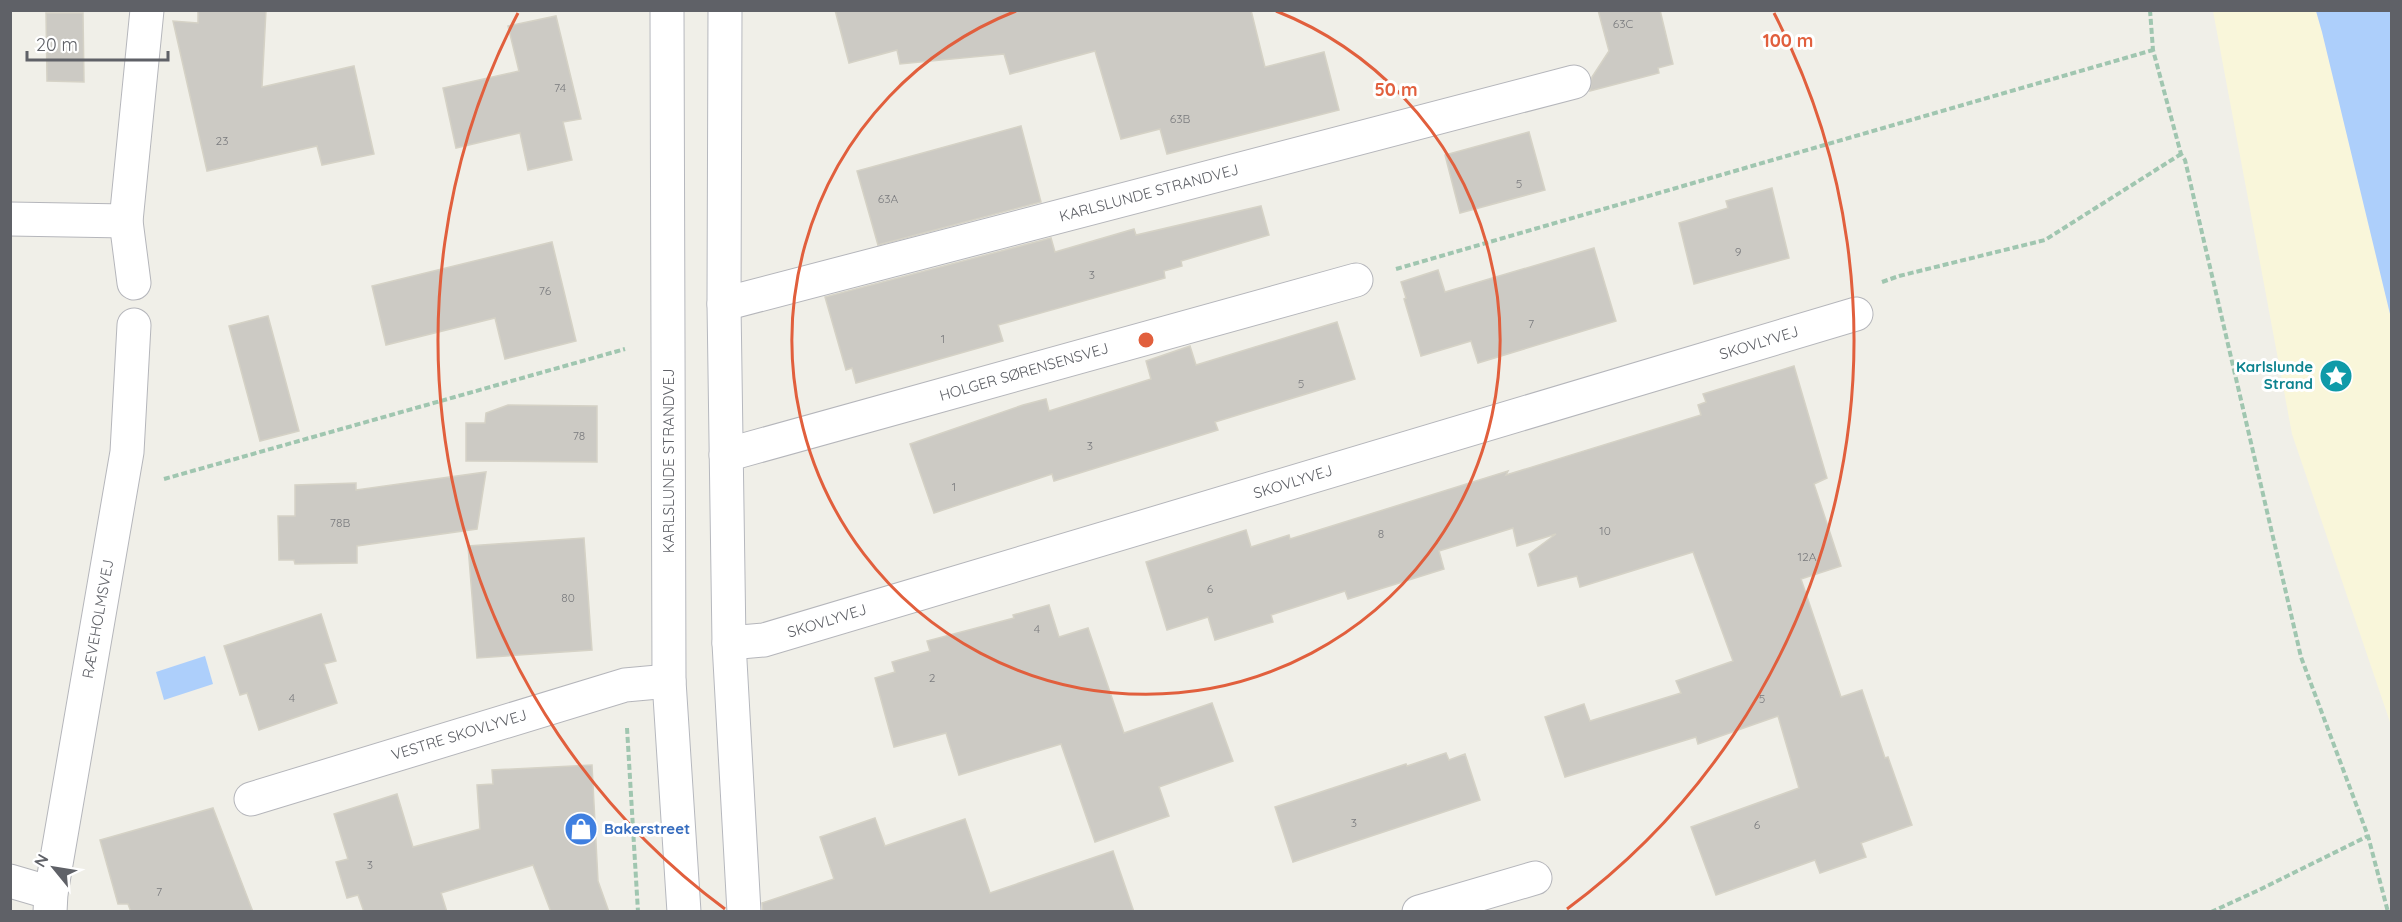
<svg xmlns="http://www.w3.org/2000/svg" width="2402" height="922" viewBox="0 0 2402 922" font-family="Quicksand,sans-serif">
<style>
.sand{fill:#f9f6da}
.water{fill:#adcffb}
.building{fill:#cccac4;stroke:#d5d2c6;stroke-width:1.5}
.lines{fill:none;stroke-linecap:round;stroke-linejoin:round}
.street-casing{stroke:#b5b6bb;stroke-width:35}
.secondary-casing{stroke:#b6b8be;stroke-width:35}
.path{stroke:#a0c6b0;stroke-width:4;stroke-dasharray:6 3;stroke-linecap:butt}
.street{stroke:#fff;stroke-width:33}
.secondary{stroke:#fff;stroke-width:33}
.ring{fill:none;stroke:#e15f3d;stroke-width:3}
.labels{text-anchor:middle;stroke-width:6;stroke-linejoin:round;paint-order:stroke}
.number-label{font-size:12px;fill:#7a7b7e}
.street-label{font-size:15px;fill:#5f6167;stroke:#fff}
.culture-label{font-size:15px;font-weight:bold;fill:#0d838f;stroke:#fff;text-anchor:end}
.shop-label{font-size:15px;font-weight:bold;fill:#366cbe;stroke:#fff;text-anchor:start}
.centre{fill:#e15f3d;stroke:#fff;stroke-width:3}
.ring-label{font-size:18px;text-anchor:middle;font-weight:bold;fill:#e15f3d;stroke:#fff;stroke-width:6;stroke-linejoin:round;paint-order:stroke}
</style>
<rect width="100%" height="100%" fill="#f0efe8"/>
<path class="sand" d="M 2213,11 L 2316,11 L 2322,32 L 2391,318 L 2391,725 L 2292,434 Z"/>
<g class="water">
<path d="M 2316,11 L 2391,11 L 2391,318 L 2322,32 Z"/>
<path d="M 205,656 L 213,684 L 164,700 L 156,672 Z"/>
</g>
<g class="building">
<path d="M 198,10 L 266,10 L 262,87 L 354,66 L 374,154 L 322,165 L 317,146 L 207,171 L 173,21 L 198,23 Z"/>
<path d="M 835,10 L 1251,10 L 1265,67 L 1324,52 L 1339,110 L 1167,154 L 1160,129 L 1121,139 L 1095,51 L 1010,74 L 1004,54 L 900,64 L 897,50 L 849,63 Z"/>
<path d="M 1598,10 L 1660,10 L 1673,64 L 1658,68 L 1659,73 L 1590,91 L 1592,77 L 1609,51 Z"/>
<path d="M 46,13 L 83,13 L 84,82 L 47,81 Z"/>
<path d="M 556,16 L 581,119 L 563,122 L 572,160 L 528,170 L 520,133 L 456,148 L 443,88 L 519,71 L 508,26 Z"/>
<path d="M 1021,126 L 1041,202 L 878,245 L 857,171 Z"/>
<path d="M 1529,132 L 1545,190 L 1460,213 L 1445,155 Z"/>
<path d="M 1772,188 L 1789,258 L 1694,284 L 1679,223 L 1728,208 L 1726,201 Z"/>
<path d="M 1261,206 L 1269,235 L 1181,261 L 1182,266 L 1164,271 L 1165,278 L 998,325 L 1003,341 L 856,383 L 852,368 L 846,370 L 825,297 L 1051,238 L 1055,252 L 1134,229 L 1136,235 Z"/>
<path d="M 552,242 L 576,341 L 505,359 L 495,318 L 386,345 L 372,286 Z"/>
<path d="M 1594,248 L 1616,321 L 1478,363 L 1471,341 L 1421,356 L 1404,299 L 1406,298 L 1401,282 L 1438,270 L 1445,292 Z"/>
<path d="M 268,316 L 299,431 L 260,441 L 229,326 Z"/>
<path d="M 1337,322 L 1355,379 L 1215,422 L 1218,430 L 1054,481 L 1052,474 L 934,513 L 910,444 L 1023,405 L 1046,399 L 1049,411 L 1151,379 L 1146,361 L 1190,346 L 1196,365 Z"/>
<path d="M 1794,366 L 1827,478 L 1814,484 L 1841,566 L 1801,579 L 1841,697 L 1862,690 L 1885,758 L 1888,757 L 1912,825 L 1861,843 L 1866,857 L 1820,873 L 1815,860 L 1716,895 L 1691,827 L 1799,788 L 1778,716 L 1698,744 L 1696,737 L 1565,777 L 1545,717 L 1584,704 L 1590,721 L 1681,693 L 1676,681 L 1733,661 L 1693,552 L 1580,587 L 1577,576 L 1538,586 L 1529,554 L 1556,534 L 1517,546 L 1513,528 L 1439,551 L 1444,569 L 1348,599 L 1345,591 L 1271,615 L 1273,622 L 1215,640 L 1208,617 L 1167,630 L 1146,562 L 1246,530 L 1251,547 L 1289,535 L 1290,539 L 1508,471 L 1506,475 L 1701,415 L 1698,405 L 1706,402 L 1703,394 Z"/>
<path d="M 508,405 L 597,406 L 597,462 L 466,461 L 466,423 L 485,423 L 486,413 Z"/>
<path d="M 486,472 L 477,529 L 357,546 L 357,563 L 295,564 L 294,560 L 279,560 L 278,516 L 295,516 L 295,485 L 356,483 L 356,490 Z"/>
<path d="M 584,538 L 592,650 L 477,658 L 468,546 Z"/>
<path d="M 1049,605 L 1059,637 L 1088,628 L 1124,733 L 1212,703 L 1233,761 L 1159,787 L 1169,816 L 1095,842 L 1061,744 L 959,775 L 946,733 L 894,747 L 875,678 L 895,672 L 892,662 L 930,651 L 927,641 L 1014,618 L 1013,615 Z"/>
<path d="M 321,614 L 336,661 L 324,664 L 337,703 L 259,730 L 247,693 L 240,695 L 224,646 Z"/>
<path d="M 1446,753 L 1449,760 L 1465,754 L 1480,800 L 1293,862 L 1275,807 L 1406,764 L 1407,766 Z"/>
<path d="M 592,765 L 598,881 L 609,912 L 551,912 L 533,865 L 441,893 L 447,912 L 364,912 L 358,895 L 347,898 L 336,862 L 348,859 L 334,814 L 397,794 L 413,847 L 480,829 L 477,785 L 493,784 L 492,770 Z"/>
<path d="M 213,808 L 253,912 L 131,912 L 128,904 L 118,904 L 100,840 Z"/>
<path d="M 875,818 L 885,846 L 965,819 L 990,893 L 1113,851 L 1134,912 L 763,912 L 762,903 L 834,879 L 820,837 Z"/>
</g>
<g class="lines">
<g class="street-casing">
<g id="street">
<path d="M 10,219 L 126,221"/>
<path d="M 134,283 L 126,221 L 147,10"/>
<path d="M 724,304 L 1574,82"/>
<path d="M 726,455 L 1356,280"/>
<path d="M 729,643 L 764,640 L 1856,314"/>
<path d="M 251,799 L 625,685 L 669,681"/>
<path d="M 10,881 L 51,893"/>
<path d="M 50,912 L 51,893 L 127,452 L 134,325"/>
<path d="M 1419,912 L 1535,878"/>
</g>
</g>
<g class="secondary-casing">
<g id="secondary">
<path d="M 667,10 L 669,681 L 684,912"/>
<path d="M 725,10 L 724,304 L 729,643 L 744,912"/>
</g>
</g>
<g class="path">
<path d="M 2150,10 L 2153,50 L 2181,154 L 2185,160 L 2301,657 L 2368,836 L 2388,912"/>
<path d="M 1396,269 L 2153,50"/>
<path d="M 1882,282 L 1899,276 L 2045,240 L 2181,154"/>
<path d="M 164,479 L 625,349"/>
<path d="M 627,728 L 638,912"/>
<path d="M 2211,912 L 2259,890 L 2368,836"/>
</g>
<use href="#street" class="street"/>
<use href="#secondary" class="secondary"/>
</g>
<g class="ring">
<path d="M1276 11A354 354 0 1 1 1016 11"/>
<path d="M725 909A708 708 0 0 1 518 13M1774 13A708 708 0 0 1 1567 909"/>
</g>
<defs>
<g id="sight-disc" transform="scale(1.725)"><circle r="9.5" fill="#0f9aa8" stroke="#fff"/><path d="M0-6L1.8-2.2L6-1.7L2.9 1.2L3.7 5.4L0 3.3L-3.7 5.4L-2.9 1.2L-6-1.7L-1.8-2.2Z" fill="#fff"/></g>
<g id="shop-disc" transform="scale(1.725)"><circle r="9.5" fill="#3f7fe0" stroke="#fff"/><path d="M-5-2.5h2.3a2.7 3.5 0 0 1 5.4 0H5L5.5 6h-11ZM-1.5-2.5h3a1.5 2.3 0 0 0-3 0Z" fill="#fff"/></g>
</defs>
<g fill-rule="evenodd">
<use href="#sight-disc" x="2336" y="376"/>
<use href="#shop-disc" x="581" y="829"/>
</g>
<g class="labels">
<g class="number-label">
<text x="1623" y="28">63C</text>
<text x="560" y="92">74</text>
<text x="1180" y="123">63B</text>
<text x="222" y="145">23</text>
<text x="1519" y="188">5</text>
<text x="888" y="203">63A</text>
<text x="1738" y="256">9</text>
<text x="1092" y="279">3</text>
<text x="545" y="295">76</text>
<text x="1531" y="328">7</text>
<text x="943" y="343">1</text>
<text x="1301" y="388">5</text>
<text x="579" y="440">78</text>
<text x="1090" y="450">3</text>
<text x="954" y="491">1</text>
<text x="340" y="527">78B</text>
<text x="1605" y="535">10</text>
<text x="1381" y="538">8</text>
<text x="1807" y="561">12A</text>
<text x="1210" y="593">6</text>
<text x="568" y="602">80</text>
<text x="1037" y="633">4</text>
<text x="932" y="682">2</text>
<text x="292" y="702">4</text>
<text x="1762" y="703">5</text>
<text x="1354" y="827">3</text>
<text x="1757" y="829">6</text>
<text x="370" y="869">3</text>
<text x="159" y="896">7</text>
</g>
<g class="street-label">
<text transform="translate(1149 193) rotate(-15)" y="5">KARLSLUNDE STRANDVEJ</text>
<text transform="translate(1759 343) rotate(-17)" y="5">SKOVLYVEJ</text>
<text transform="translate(1024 372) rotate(-16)" y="5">HOLGER SØRENSENSVEJ</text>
<text transform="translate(669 461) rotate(-90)" y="5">KARLSLUNDE STRANDVEJ</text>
<text transform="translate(1293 482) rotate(-17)" y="5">SKOVLYVEJ</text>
<text transform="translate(98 619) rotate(-80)" y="5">RÆVEHOLMSVEJ</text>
<text transform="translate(827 621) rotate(-17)" y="5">SKOVLYVEJ</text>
<text transform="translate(459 735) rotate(-17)" y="5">VESTRE SKOVLYVEJ</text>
</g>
<g class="culture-label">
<text x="2313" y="372">Karlslunde<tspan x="2313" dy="17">Strand</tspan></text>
</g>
<g class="shop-label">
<text x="604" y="834">Bakerstreet</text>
</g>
</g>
<circle cx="1146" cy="340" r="9" class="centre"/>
<g class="ring-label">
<text x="1788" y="47">100 m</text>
<text x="1396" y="96">50 m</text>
</g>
<rect width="2402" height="922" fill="none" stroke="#5f6167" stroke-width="24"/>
<g transform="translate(54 868) rotate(300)" stroke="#ffffff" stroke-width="4.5" paint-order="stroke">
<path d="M0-4.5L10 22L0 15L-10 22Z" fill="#5f6167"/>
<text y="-9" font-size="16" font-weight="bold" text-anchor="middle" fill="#5f6167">N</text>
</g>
<path d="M27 51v9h141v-9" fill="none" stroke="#5f6167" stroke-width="3"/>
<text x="36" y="51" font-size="18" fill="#5f6167" stroke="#ffffff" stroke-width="4.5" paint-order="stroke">20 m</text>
</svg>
